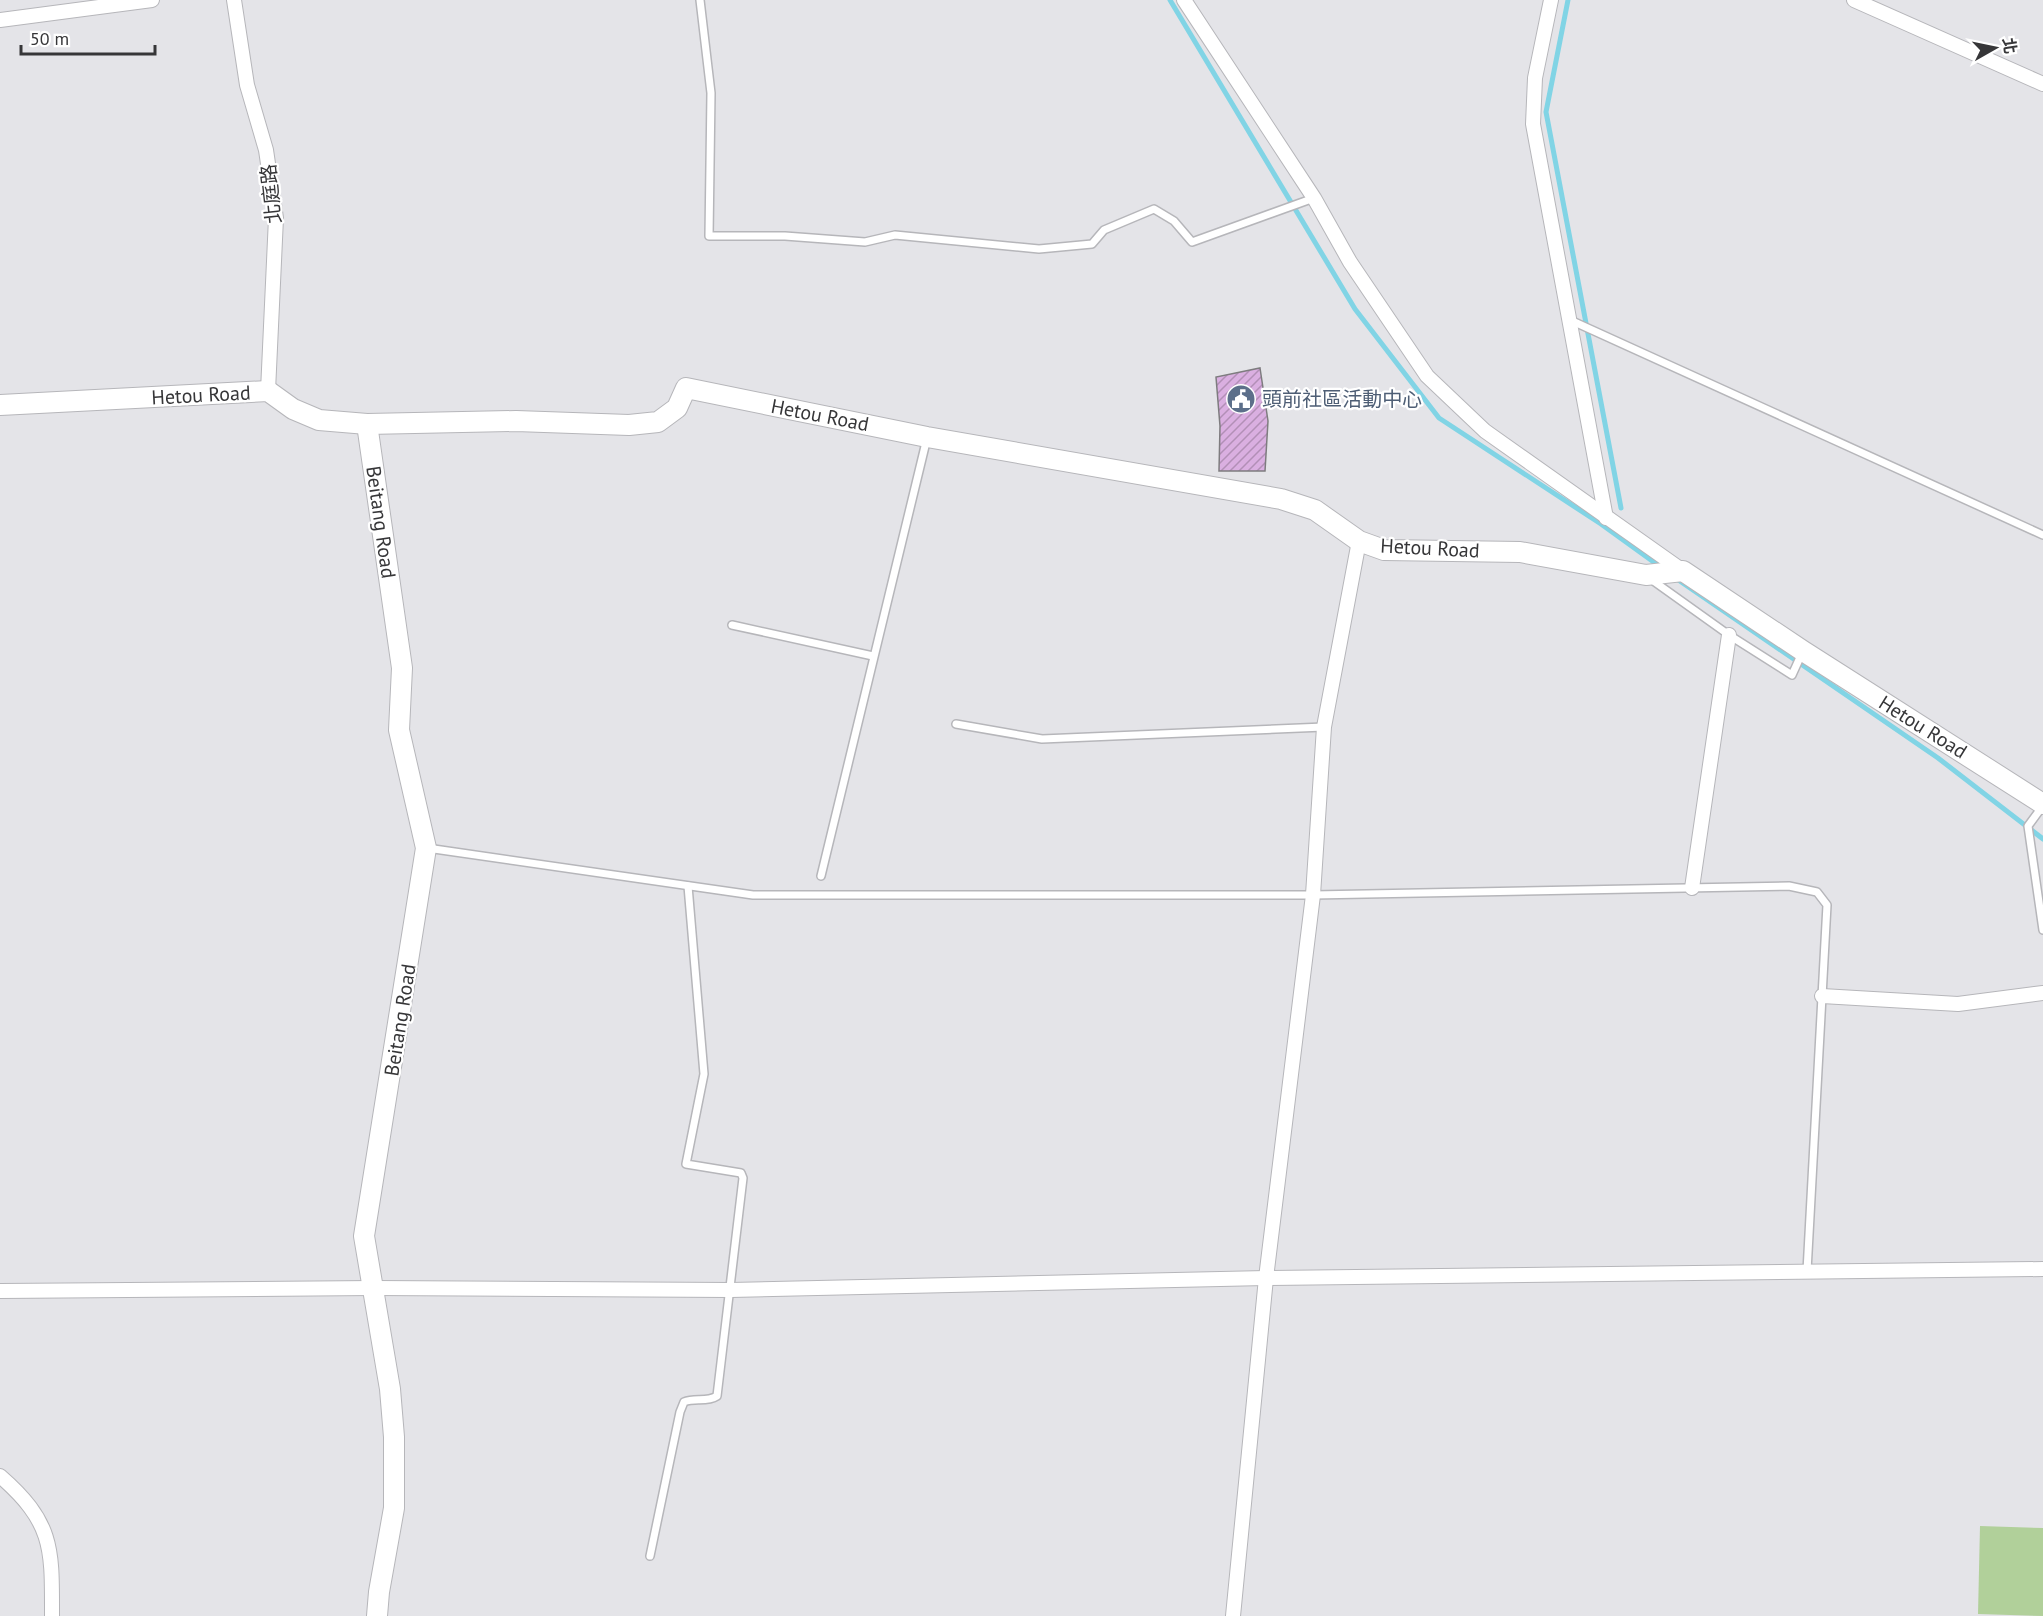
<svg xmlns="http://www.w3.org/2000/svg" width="2043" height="1616" viewBox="0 0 2043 1616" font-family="'PT Sans','Noto Sans TC',sans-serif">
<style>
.park{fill:#b1d09a}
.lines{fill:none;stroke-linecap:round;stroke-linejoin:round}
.stream{stroke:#81d4e5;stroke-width:5}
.building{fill:url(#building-hatch);stroke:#7e7c7f;stroke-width:1.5}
.lane-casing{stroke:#b6b6ba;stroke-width:10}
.street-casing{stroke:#b6b6ba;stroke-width:16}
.secondary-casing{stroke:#b6b6ba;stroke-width:22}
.lane{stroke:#fff;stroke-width:7}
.street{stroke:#fff;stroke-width:14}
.secondary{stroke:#fff;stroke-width:20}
.labels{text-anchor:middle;stroke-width:4.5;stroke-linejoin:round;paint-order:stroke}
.street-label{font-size:20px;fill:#363638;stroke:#fff}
.service-label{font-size:20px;fill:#4e5e75;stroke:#fff;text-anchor:start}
</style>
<defs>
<pattern id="building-hatch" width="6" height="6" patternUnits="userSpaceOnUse" patternTransform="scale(1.5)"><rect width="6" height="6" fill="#daafe1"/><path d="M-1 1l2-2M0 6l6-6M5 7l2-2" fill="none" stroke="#b28fb7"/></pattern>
</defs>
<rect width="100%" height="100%" fill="#e4e4e8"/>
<path class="park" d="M 1980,1526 L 2043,1528 L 2043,1616 L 1978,1614 Z"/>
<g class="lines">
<g class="stream">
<path d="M 1170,0 L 1355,309 L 1439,418 L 1601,524 L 1662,568"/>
<path d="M 1568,0 L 1546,112 L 1621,508"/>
<path d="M 1674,577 L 1938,758 L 2043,839"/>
</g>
</g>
<path class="building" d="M 1260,368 L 1268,421 L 1265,471 L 1219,471 L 1220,426 L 1216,377 Z"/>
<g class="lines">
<g class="lane-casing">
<g id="lane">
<path d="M 700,0 L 711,93 L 709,236 L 785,236 L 865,242 L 895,235 L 1039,249 L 1092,244 L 1104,230 L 1154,209 L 1174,221 L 1192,242 L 1314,198"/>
<path d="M 1570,320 L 2043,535"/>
<path d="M 1652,580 L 1729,635 L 1792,675 L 1802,653"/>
<path d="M 732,625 L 873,656"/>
<path d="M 956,724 L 1042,739 L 1324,727"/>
<path d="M 2042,807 L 2028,826 L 2043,930"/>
<path d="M 427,848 L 753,895 L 1313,895 L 1789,886 L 1817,892 L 1827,905 L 1807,1271"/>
<path d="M 821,876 L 927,438"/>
<path d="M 650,1556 L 680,1412 L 684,1402 C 695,1397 706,1403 717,1396 L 743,1178 L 741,1173 L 686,1164 L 704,1074 L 688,886"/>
</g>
</g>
<g class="street-casing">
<g id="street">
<path d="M 234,0 L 247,85 L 266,150 L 276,218 L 268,391"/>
<path d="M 1184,0 L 1314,198 L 1350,262 L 1427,376 L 1485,431 L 1683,571"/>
<path d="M 1551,0 L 1535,78 L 1533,124 L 1606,518"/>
<path d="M 1854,0 L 2043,84"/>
<path d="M 0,20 L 152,0"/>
<path d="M 1692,888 L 1729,635"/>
<path d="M 1822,996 L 1958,1004 L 2043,993"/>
<path d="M 0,1291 L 374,1288 L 731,1290 L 1266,1278 L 2043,1269"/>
<path d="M 0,1476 C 54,1523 52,1549 52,1616"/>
<path d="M 1233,1616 L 1266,1278 L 1313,895 L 1324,727 L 1359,541"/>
</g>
</g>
<g class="secondary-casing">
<g id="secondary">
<path d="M 0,405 L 268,391 L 293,409 L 319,420 L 367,424 L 516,421 L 629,425 L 658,422 L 677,408 L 686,388 L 927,437 L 1281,499 L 1315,510 L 1359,541 L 1384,550 L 1520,552 L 1646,575 L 1683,571 L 1803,651 L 2043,804"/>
<path d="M 367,424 L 402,668 L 399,730 L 426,848 L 364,1236 L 390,1389 L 394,1437 L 394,1508 L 379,1592 L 377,1616"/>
</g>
</g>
<use href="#lane" class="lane"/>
<use href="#street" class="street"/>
<use href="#secondary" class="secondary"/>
</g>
<defs>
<g id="civic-disc" transform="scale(1.5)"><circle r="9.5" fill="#5c6f8a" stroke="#fff"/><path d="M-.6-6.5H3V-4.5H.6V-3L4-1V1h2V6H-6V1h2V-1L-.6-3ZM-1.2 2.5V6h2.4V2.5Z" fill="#fff"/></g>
</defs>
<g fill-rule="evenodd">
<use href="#civic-disc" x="1241" y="399"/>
</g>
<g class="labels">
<g class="street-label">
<text transform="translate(271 194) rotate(-96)" y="7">北庭路</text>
<text transform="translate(201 395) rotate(-3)" y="7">Hetou Road</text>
<text transform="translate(820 415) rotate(11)" y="7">Hetou Road</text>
<text transform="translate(381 522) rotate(82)" y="7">Beitang Road</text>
<text transform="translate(1430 548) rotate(3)" y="7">Hetou Road</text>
<text transform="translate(1923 727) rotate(32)" y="7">Hetou Road</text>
<text transform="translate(400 1020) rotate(-81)" y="7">Beitang Road</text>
</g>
<g class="service-label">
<text x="1262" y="406">頭前社區活動中心</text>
</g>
</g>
<g transform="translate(1995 48) rotate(81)" stroke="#ffffff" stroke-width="4.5" paint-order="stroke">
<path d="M0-4.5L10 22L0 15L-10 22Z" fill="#363638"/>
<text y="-9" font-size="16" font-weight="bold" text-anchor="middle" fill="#363638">北</text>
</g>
<path d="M21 45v9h134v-9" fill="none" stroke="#363638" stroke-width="3"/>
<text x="30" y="45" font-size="18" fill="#363638" stroke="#ffffff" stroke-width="4.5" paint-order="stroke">50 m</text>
</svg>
